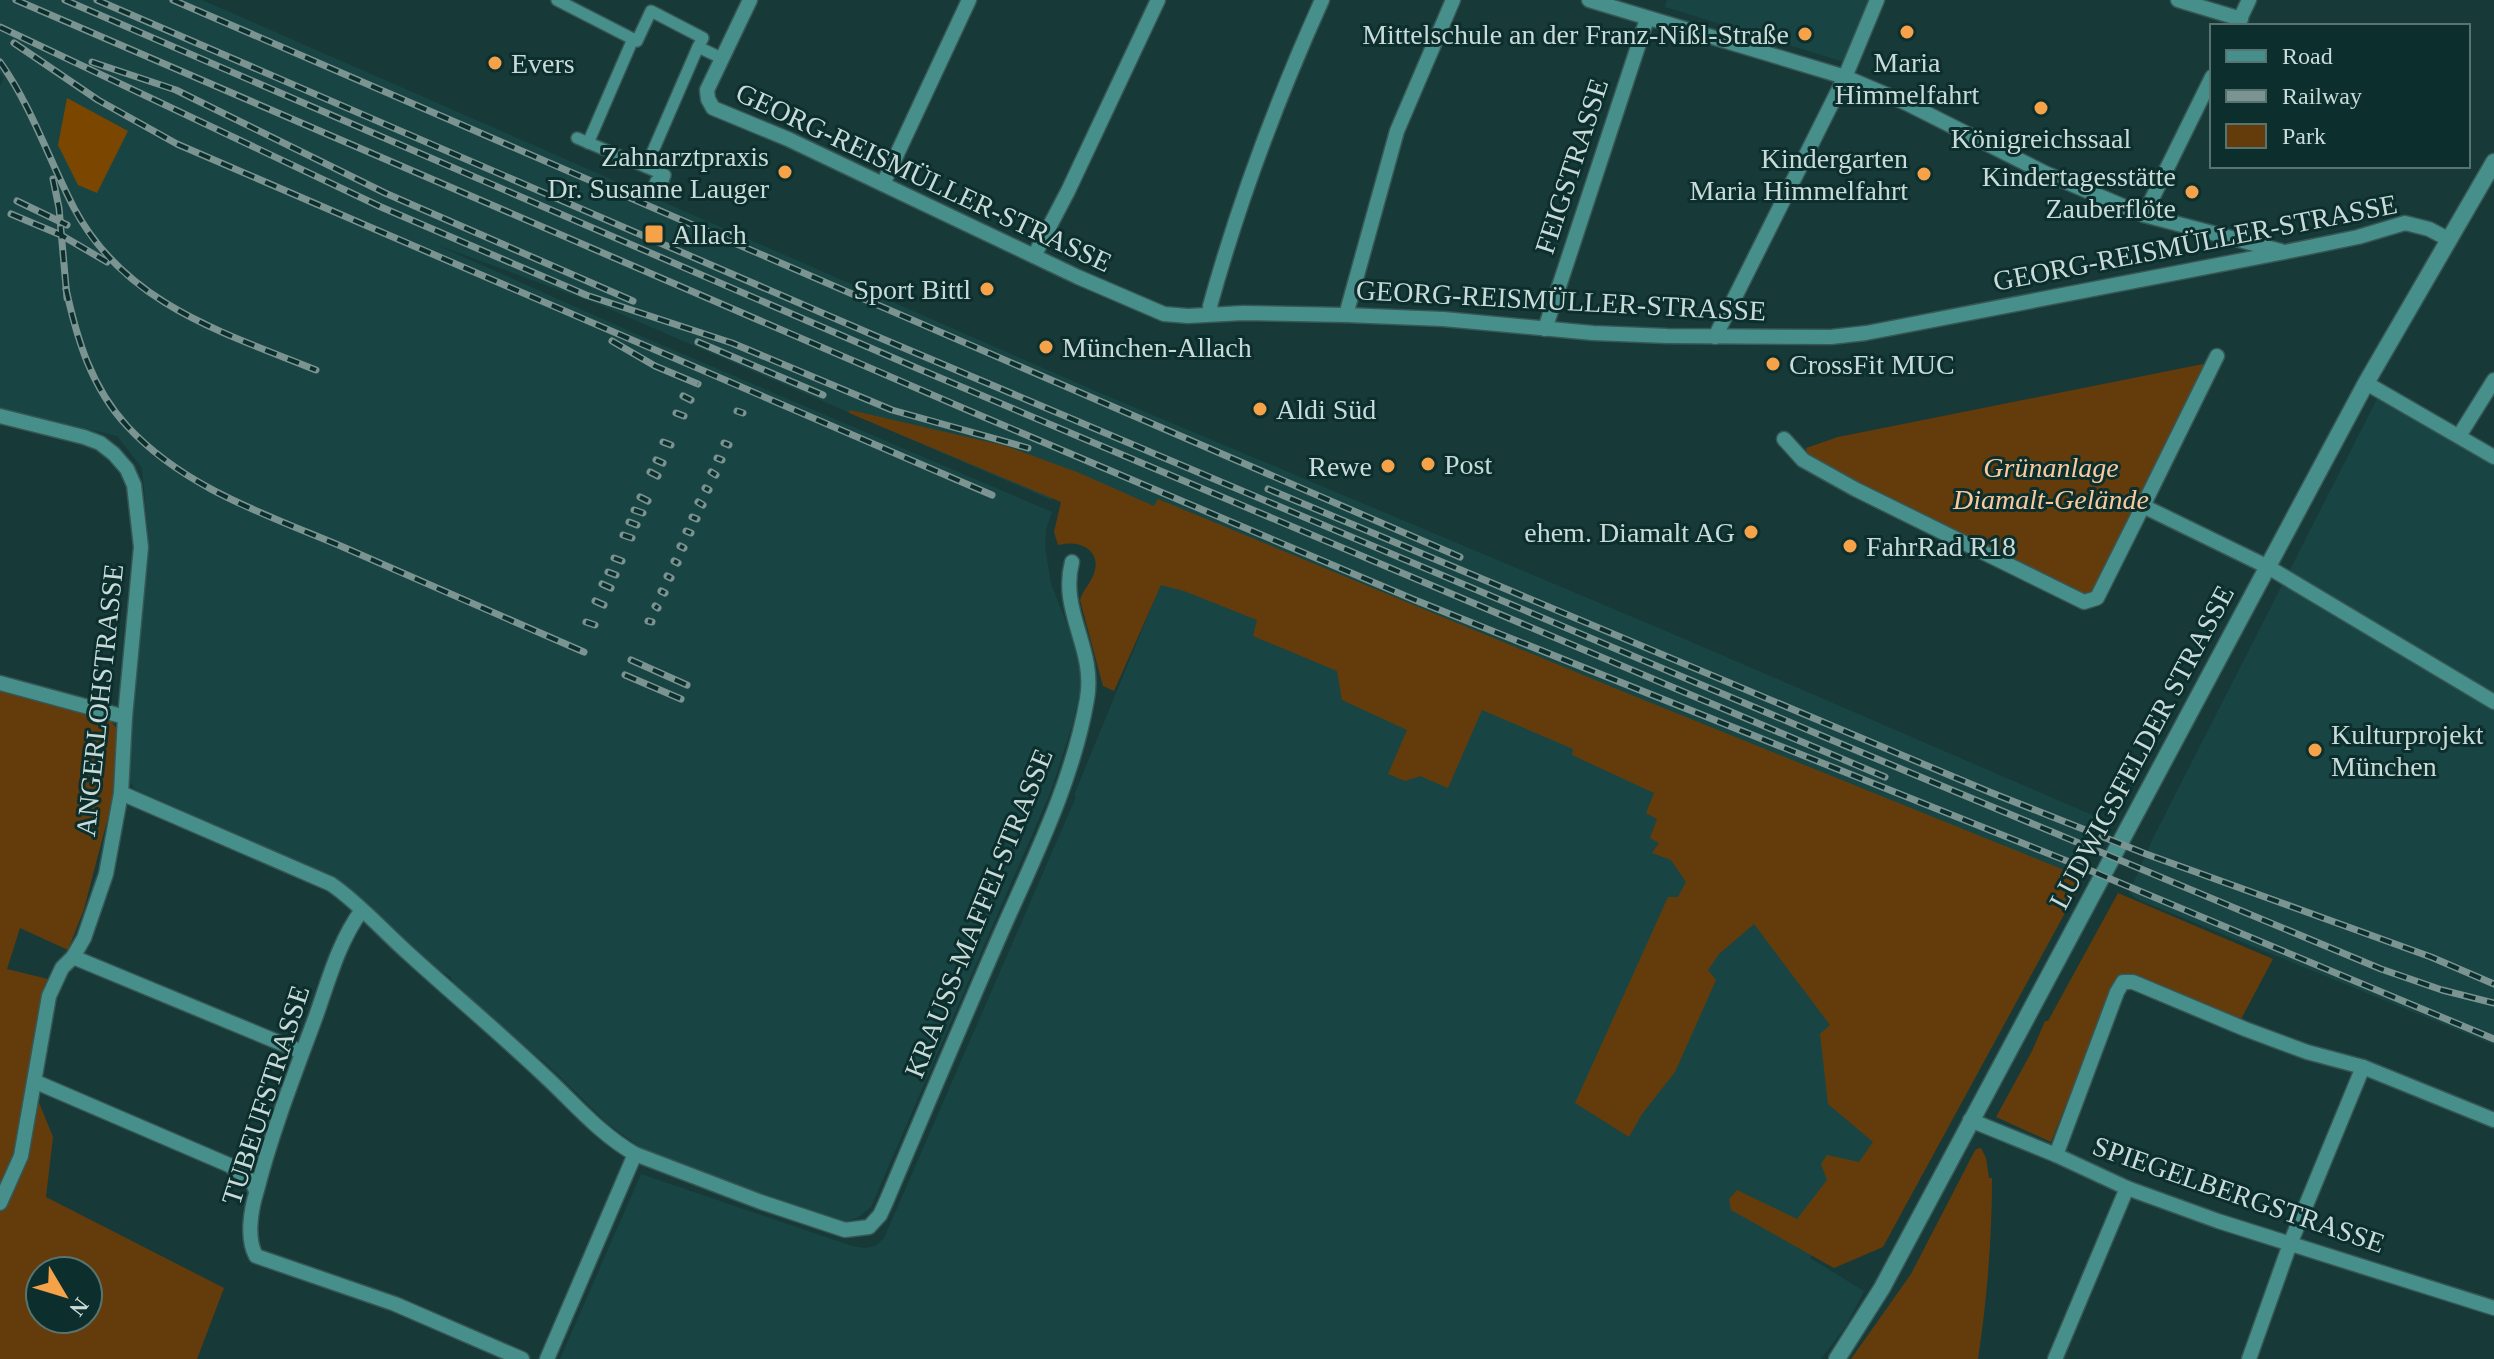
<svg xmlns="http://www.w3.org/2000/svg" width="2494" height="1359" viewBox="0 0 2494 1359" font-family="Georgia,serif">
<style>
.built{fill:#184543}
.green{fill:#643c0c;fill-rule:evenodd}
.water{fill:#7b4600}
.lines{fill:none;stroke-linecap:round;stroke-linejoin:round}
.pedestrian-casing{stroke:#375654;stroke-width:14}
.minor-casing{stroke:#375654;stroke-width:17}
.tertiary-casing{stroke:#375654;stroke-width:19}
.pedestrian{stroke:#468f8b;stroke-width:11}
.minor{stroke:#468f8b;stroke-width:14}
.tertiary{stroke:#468f8b;stroke-width:16}
.rail-casing{stroke:#7b9492;stroke-width:7}
.rail{stroke:#0c2f2d;stroke-width:4;stroke-dasharray:12;stroke-linecap:butt}
.poi-dot{fill:#f6a248;stroke:#0c2f2d;stroke-width:3}
.labels{text-anchor:middle;stroke-width:6;stroke-linejoin:round;paint-order:stroke}
.poi-label{font-size:28px;fill:#c9dbd9;stroke:#0c2f2d;text-anchor:start}
.street-label{font-size:28px;fill:#c9dbd9;stroke:#0c2f2d}
.park-label{font-size:28px;font-style:italic;fill:#faca9e;stroke:#0c2f2d}
</style>
<rect width="100%" height="100%" fill="#173937"/>
<g class="built">
<path d="M 0,0 L 202,0 L 1098,392 L 1666,631 L 2097,817 L 2072,874 L 1055,496 L 1051,500 L 600,305 L 437,245 L 643,337 L 1052,512 L 1046,529 L 1045,547 L 1051,584 L 1074,641 L 1080,671 L 1080,689 L 1073,723 L 1051,791 L 871,1207 L 857,1218 L 842,1222 L 763,1194 L 762,1196 L 647,1152 L 608,1124 L 551,1068 L 454,986 L 451,977 L 435,968 L 341,882 L 136,790 L 126,777 L 149,544 L 142,468 L 117,436 L 0,408 L 0,86 L 4,78 L 0,73 Z"/>
<path d="M 1667,0 L 1869,0 L 1844,62 L 1665,7 Z"/>
<path d="M 2378,397 L 2494,465 L 2494,1045 L 2139,900 L 2129,893 L 2152,840 Z"/>
<path d="M 1163,579 L 1668,780 L 1835,1030 L 1891,1142 L 1810,1258 L 1864,1291 L 1846,1326 L 1821,1359 L 560,1359 L 641,1174 L 852,1246 L 865,1248 L 875,1246 L 884,1238 L 1076,797 L 1074,795 Z"/>
</g>
<g class="green">
<path d="M 2203,364 L 2203,370 L 2093,592 L 2083,595 L 1817,462 L 1808,456 L 1806,448 L 1838,437 Z"/>
<path d="M 850,410 L 1006,446 L 1077,472 L 1154,506 L 1158,499 L 1624,692 L 2084,878 L 1883,1247 L 1834,1268 L 1731,1210 L 1729,1199 L 1737,1190 L 1797,1219 L 1827,1180 L 1821,1164 L 1827,1155 L 1859,1162 L 1873,1142 L 1828,1104 L 1820,1034 L 1830,1025 L 1754,924 L 1719,954 L 1708,970 L 1716,980 L 1675,1072 L 1642,1114 L 1629,1137 L 1575,1103 L 1668,897 L 1678,897 L 1686,882 L 1671,860 L 1652,853 L 1659,843 L 1650,838 L 1657,819 L 1646,813 L 1654,793 L 1572,755 L 1573,749 L 1482,710 L 1448,788 L 1420,776 L 1405,781 L 1388,774 L 1407,730 L 1342,700 L 1337,671 L 1253,636 L 1257,620 L 1184,591 L 1161,585 L 1114,691 L 1103,686 L 1080,600 C 1083,590 1089,585 1093,576 C 1104,550 1079,539 1058,545 L 1054,532 L 1061,502 L 849,413 Z"/>
<path d="M 0,689 L 20,697 L 110,720 L 117,729 L 118,779 L 84,909 L 68,950 L 20,928 L 7,969 L 48,979 L 31,1083 L 53,1137 L 46,1197 L 224,1288 L 197,1359 L 0,1359 ZM 40,1271 L 88,1271 L 88,1319 L 40,1319 Z"/>
<path d="M 2118,893 L 2273,959 L 2240,1021 L 2115,983 L 2051,1142 L 1996,1117 L 2032,1051 L 2045,1021 L 2048,1021 Z"/>
<path d="M 1981,1148 L 1986,1158 L 1989,1178 L 1992,1178 C 1992,1239 1987,1299 1978,1359 L 1851,1359 L 1911,1274 L 1971,1158 L 1976,1149 Z"/>
</g>
<path class="water" d="M 67,98 L 128,131 L 97,193 L 78,185 L 58,145 Z"/>
<g class="lines">
<g class="pedestrian-casing">
<g id="pedestrian">
<path d="M 557,0 L 633,39 L 588,143"/>
<path d="M 633,39 L 637,41 L 651,11 L 703,38 L 698,47 L 715,55"/>
<path d="M 577,138 L 665,175"/>
<path d="M 646,167 L 698,47"/>
<path d="M 652,191 L 656,181 L 665,175 L 661,186"/>
</g>
</g>
<g class="minor-casing">
<g id="minor">
<path d="M 750,0 L 707,90 L 708,99 L 713,108 L 788,139 L 1078,277 L 1164,314 L 1188,316 L 1243,313 L 1346,315 L 1443,319 L 1593,333 L 1667,336 L 1831,337 L 1866,333 L 2285,252 L 2358,237 L 2405,223 L 2429,229 L 2448,239"/>
<path d="M 1589,0 L 1845,77 L 1906,103 L 2045,173 L 2144,215 L 2281,251"/>
<path d="M 2178,0 L 2241,19"/>
<path d="M 2237,25 L 2249,0"/>
<path d="M 883,184 L 969,0"/>
<path d="M 2144,215 L 2212,77"/>
<path d="M 1034,256 L 1068,191 L 1158,0"/>
<path d="M 1212,314 L 1210,306 C 1239,201 1277,100 1322,0"/>
<path d="M 1346,315 L 1397,131 L 1453,0"/>
<path d="M 1545,329 L 1647,19"/>
<path d="M 1715,337 L 1845,77 L 1877,0"/>
<path d="M 2366,383 L 2494,457"/>
<path d="M 0,416 L 84,437 L 100,443 L 114,454 L 127,469 L 134,485 L 141,547 L 125,717 L 121,793 L 106,874 L 84,938 L 73,957 L 62,968 L 49,996 L 21,1156 L 0,1203"/>
<path d="M 2459,436 L 2494,380"/>
<path d="M 1784,439 L 1803,460 L 1855,489 L 2084,602 L 2097,598 L 2143,506 L 2268,567 L 2494,702"/>
<path d="M 2143,506 L 2217,356"/>
<path d="M 0,683 L 125,717"/>
<path d="M 121,793 L 331,884 C 360,904 383,931 409,954 C 455,996 502,1035 547,1078 C 576,1105 600,1134 635,1154 L 761,1202 L 845,1230 L 869,1227 L 880,1215 L 886,1202 C 924,1112 962,1022 1001,933 C 1034,858 1073,781 1087,699 C 1096,648 1059,612 1072,562"/>
<path d="M 362,910 C 339,941 329,979 316,1016 C 295,1073 272,1131 257,1190 C 251,1209 246,1238 256,1256 L 395,1304 L 522,1359"/>
<path d="M 73,957 L 302,1052"/>
<path d="M 36,1082 L 229,1165 L 252,1181 L 256,1191"/>
<path d="M 1970,1120 L 2056,1155 L 2127,1188 L 2218,1221 L 2494,1308"/>
<path d="M 2056,1155 L 2117,992 L 2123,982 L 2133,982 L 2245,1029 L 2307,1052 L 2363,1067 L 2494,1120"/>
<path d="M 547,1359 L 635,1154"/>
<path d="M 2055,1359 L 2127,1188"/>
<path d="M 2249,1359 L 2290,1244 L 2363,1067"/>
</g>
</g>
<g class="tertiary-casing">
<path id="tertiary" d="M 1837,1359 L 1882,1288 L 2366,383 L 2494,162"/>
</g>
<use href="#pedestrian" class="pedestrian"/>
<use href="#minor" class="minor"/>
<use href="#tertiary" class="tertiary"/>
<g class="rail-casing">
<g id="rail">
<path d="M 16,0 L 965,409 L 1415,600 L 2077,865 L 2494,1039"/>
<path d="M 65,0 L 919,369 L 1885,777"/>
<path d="M 97,0 L 871,334 L 1846,746 L 2381,969 L 2442,990 L 2494,1003"/>
<path d="M 173,0 L 1460,557"/>
<path d="M 0,27 L 381,207 L 586,295 L 732,343 L 892,410 L 1028,448"/>
<path d="M 14,43 L 98,100 L 177,144 L 992,495"/>
<path d="M 0,62 C 32,107 49,160 74,208 C 125,304 222,332 316,370"/>
<path d="M 92,62 L 176,90 L 385,193 L 633,301"/>
<path d="M 53,179 L 59,208 L 67,298"/>
<path d="M 17,201 L 67,225"/>
<path d="M 11,214 L 61,235 L 107,262"/>
<path d="M 66,289 C 77,339 91,387 127,426 C 184,488 267,515 343,547 C 423,582 503,617 584,652"/>
<path d="M 612,341 L 655,366 L 698,384"/>
<path d="M 698,342 L 823,395"/>
<path d="M 683,396 L 691,400"/>
<path d="M 737,411 L 743,413"/>
<path d="M 676,413 L 684,416"/>
<path d="M 663,442 L 671,445"/>
<path d="M 724,443 L 729,445"/>
<path d="M 717,458 L 722,460"/>
<path d="M 656,460 L 663,463"/>
<path d="M 650,472 L 658,476"/>
<path d="M 711,472 L 716,475"/>
<path d="M 705,488 L 709,490"/>
<path d="M 1268,489 L 1992,793 L 2146,854 L 2431,957 L 2494,984"/>
<path d="M 640,497 L 648,501"/>
<path d="M 698,502 L 703,505"/>
<path d="M 634,510 L 643,513"/>
<path d="M 692,517 L 697,519"/>
<path d="M 629,522 L 637,525"/>
<path d="M 686,531 L 691,533"/>
<path d="M 623,535 L 632,538"/>
<path d="M 680,546 L 684,548"/>
<path d="M 614,558 L 622,561"/>
<path d="M 674,561 L 678,563"/>
<path d="M 608,572 L 616,575"/>
<path d="M 667,576 L 671,578"/>
<path d="M 602,584 L 611,588"/>
<path d="M 661,591 L 665,593"/>
<path d="M 595,601 L 604,605"/>
<path d="M 655,606 L 658,608"/>
<path d="M 648,621 L 652,622"/>
<path d="M 586,622 L 595,625"/>
<path d="M 631,660 L 687,685"/>
<path d="M 625,675 L 681,699"/>
</g>
</g>
<use href="#rail" class="rail"/>
</g>
<g class="poi-dot">
<circle cx="1907" cy="32" r="8"/>
<circle cx="1805" cy="34" r="8"/>
<circle cx="495" cy="63" r="8"/>
<circle cx="2041" cy="108" r="8"/>
<circle cx="785" cy="172" r="8"/>
<circle cx="1924" cy="174" r="8"/>
<circle cx="2192" cy="192" r="8"/>
<rect x="644" y="224" width="20" height="20" rx="4"/>
<circle cx="987" cy="289" r="8"/>
<circle cx="1046" cy="347" r="8"/>
<circle cx="1773" cy="364" r="8"/>
<circle cx="1260" cy="409" r="8"/>
<circle cx="1428" cy="464" r="8"/>
<circle cx="1388" cy="466" r="8"/>
<circle cx="1751" cy="532" r="8"/>
<circle cx="1850" cy="546" r="8"/>
<circle cx="2315" cy="750" r="8"/>
</g>
<g class="labels">
<g class="poi-label">
<text x="1789" y="44" text-anchor="end">Mittelschule an der Franz-Nißl-Straße</text>
<text x="1907" y="72" text-anchor="middle">Maria<tspan x="1907" dy="32">Himmelfahrt</tspan></text>
<text x="511" y="73">Evers</text>
<text x="2041" y="148" text-anchor="middle">Königreichssaal</text>
<text x="769" y="166" text-anchor="end">Zahnarztpraxis<tspan x="769" dy="32">Dr. Susanne Lauger</tspan></text>
<text x="1908" y="168" text-anchor="end">Kindergarten<tspan x="1908" dy="32">Maria Himmelfahrt</tspan></text>
<text x="2176" y="186" text-anchor="end">Kindertagesstätte<tspan x="2176" dy="32">Zauberflöte</tspan></text>
<text x="672" y="244">Allach</text>
<text x="971" y="299" text-anchor="end">Sport Bittl</text>
<text x="1062" y="357">München-Allach</text>
<text x="1789" y="374">CrossFit MUC</text>
<text x="1276" y="419">Aldi Süd</text>
<text x="1444" y="474">Post</text>
<text x="1372" y="476" text-anchor="end">Rewe</text>
<text x="1735" y="542" text-anchor="end">ehem. Diamalt AG</text>
<text x="1866" y="556">FahrRad R18</text>
<text x="2331" y="744">Kulturprojekt<tspan x="2331" dy="32">München</tspan></text>
</g>
<g class="street-label">
<text transform="translate(1571 166) rotate(-72)" y="10">FEIGSTRASSE</text>
<text transform="translate(924 177) rotate(25)" y="10">GEORG-REISMÜLLER-STRASSE</text>
<text transform="translate(2195 242) rotate(-11)" y="10">GEORG-REISMÜLLER-STRASSE</text>
<text transform="translate(1561 300) rotate(3)" y="10">GEORG-REISMÜLLER-STRASSE</text>
<text transform="translate(99 700) rotate(-84)" y="10">ANGERLOHSTRASSE</text>
<text transform="translate(2141 747) rotate(-62)" y="10">LUDWIGSFELDER STRASSE</text>
<text transform="translate(978 913) rotate(-68)" y="10">KRAUSS-MAFFEI-STRASSE</text>
<text transform="translate(265 1095) rotate(-72)" y="10">TUBEUFSTRASSE</text>
<text transform="translate(2239 1194) rotate(19)" y="10">SPIEGELBERGSTRASSE</text>
</g>
<g class="park-label">
<text x="2051" y="477">Grünanlage<tspan x="2051" dy="32">Diamalt-Gelände</tspan></text>
</g>
</g>
<rect x="2210" y="24" width="260" height="144" fill="#0c2f2d" stroke="#587472" stroke-width="2"/>
<rect x="2226" y="50" width="40" height="12" fill="#468f8b" stroke="#587472" stroke-width="2"/>
<text x="2282" y="64" font-size="24" fill="#c9dbd9">Road</text>
<rect x="2226" y="90" width="40" height="12" fill="#7b9492" stroke="#587472" stroke-width="2"/>
<text x="2282" y="104" font-size="24" fill="#c9dbd9">Railway</text>
<rect x="2226" y="124" width="40" height="24" fill="#643c0c" stroke="#587472" stroke-width="2"/>
<text x="2282" y="144" font-size="24" fill="#c9dbd9">Park</text>
<g transform="translate(64 1295) rotate(128)"><circle r="38" fill="#0c2f2d" stroke="#587472" stroke-width="2"/>
<path d="M0-6L14 30L0 20L-14 30Z" fill="#f6a248"/>
<text y="-12" font-size="22" font-weight="bold" text-anchor="middle" fill="#c9dbd9">N</text>
</g>
</svg>
